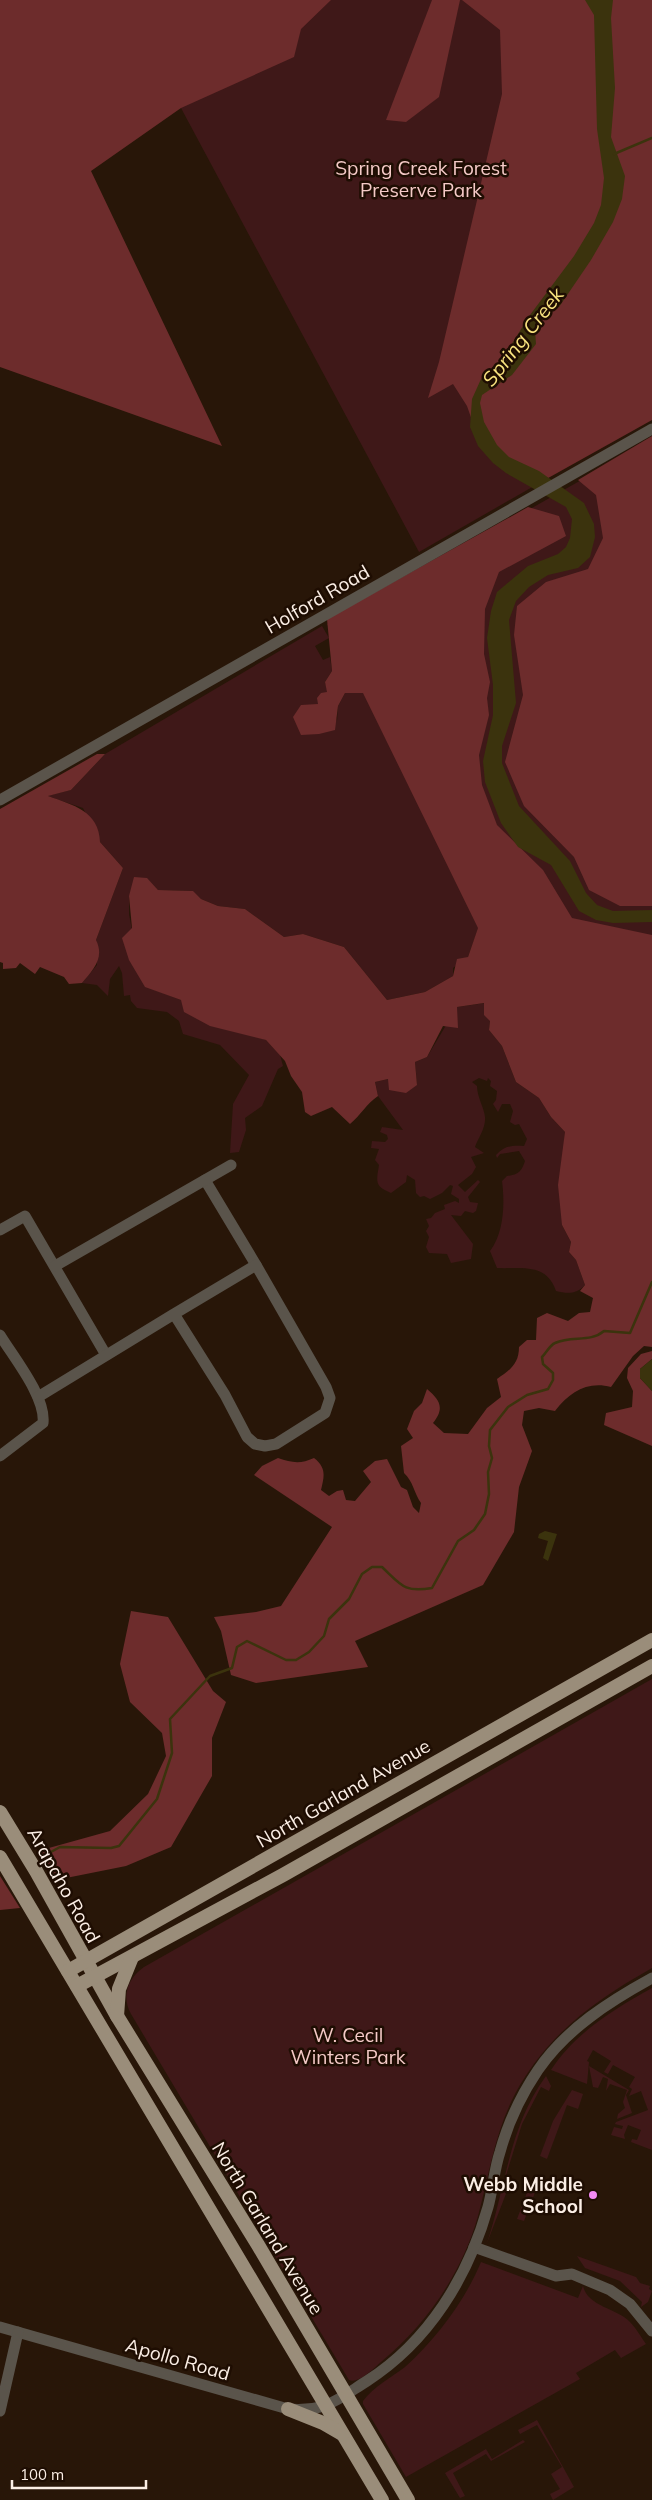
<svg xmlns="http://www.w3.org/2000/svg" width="652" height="2500" viewBox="0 0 652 2500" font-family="Mulish,sans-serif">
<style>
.green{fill:#3f1818}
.forest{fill:#6d2c2c}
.water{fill:#3b330d}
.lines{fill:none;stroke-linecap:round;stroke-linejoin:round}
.stream{stroke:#3b330d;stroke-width:2.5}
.minor{stroke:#5a544b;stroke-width:11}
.major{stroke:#9a8d7a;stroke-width:14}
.poi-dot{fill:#f28af3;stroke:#1e0d02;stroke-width:2}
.labels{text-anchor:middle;stroke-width:5;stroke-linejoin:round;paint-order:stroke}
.park-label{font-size:19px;fill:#f5cac7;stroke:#1e0d02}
.street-label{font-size:19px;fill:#fbeee5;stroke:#1e0d02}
.poi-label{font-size:19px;font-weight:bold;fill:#fbeee5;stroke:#1e0d02;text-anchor:end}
.water-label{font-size:20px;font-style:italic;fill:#f9e37f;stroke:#1e0d02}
</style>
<rect width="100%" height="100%" fill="#281608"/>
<g class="green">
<path d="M 0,0 L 593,0 L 541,482 L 419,552 L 181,108 L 10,22 Z"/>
<path d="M 652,440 L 652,1062 L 478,929 L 468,957 L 453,968 L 453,976 L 425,992 L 387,1000 L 344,947 L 303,934 L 284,937 L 245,909 L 218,906 L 201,899 L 192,891 L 158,890 L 147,879 L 129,896 L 129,914 L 141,978 L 145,986 L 181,1000 L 245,1033 L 266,1040 L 280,1055 L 283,1066 L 278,1069 L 262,1106 L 245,1118 L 246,1130 L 239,1152 L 230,1153 L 233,1104 L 249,1075 L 220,1045 L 183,1034 L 179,1021 L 167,1012 L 137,1008 L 131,1001 L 130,995 L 124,996 L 122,973 L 119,966 L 110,979 L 108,996 L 97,985 L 82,983 L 97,965 L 96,940 L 123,868 L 100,842 L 83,808 L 47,796 L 71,790 L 105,754 L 322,626 L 329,638 L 315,646 L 323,660 L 330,657 L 332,671 L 325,682 L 337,721 L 338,706 L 345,693 L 362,693 L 327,624 Z"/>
<path d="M 485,1003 L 490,1021 L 489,1030 L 502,1046 L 516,1082 L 539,1098 L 551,1117 L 565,1132 L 562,1225 L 571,1242 L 569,1252 L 576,1260 L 585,1285 C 577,1294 568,1294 556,1291 C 547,1263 522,1269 497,1268 L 490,1251 C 504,1233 505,1203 502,1181 L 507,1176 C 518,1175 522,1171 525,1161 L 519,1151 L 500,1154 L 497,1158 L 496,1155 C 505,1146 511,1145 524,1146 L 527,1139 L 519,1124 L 515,1125 L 510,1122 L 513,1111 L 510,1104 L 502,1104 L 498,1112 L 493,1104 L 496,1100 L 497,1091 L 490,1086 L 491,1081 L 488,1078 L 487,1081 L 479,1078 L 472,1082 L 477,1086 C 477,1097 484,1107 485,1117 C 486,1128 478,1138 475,1147 L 484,1153 L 471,1157 L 476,1167 L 472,1174 L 458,1185 L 465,1192 L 478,1180 L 480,1182 L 468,1197 L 470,1202 L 478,1203 L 476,1211 L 473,1213 L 465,1211 L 461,1216 L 451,1215 L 473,1244 L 471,1259 L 451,1263 L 447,1254 L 429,1253 L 426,1247 L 429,1237 L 426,1231 L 429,1226 L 426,1219 L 431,1218 L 435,1213 L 445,1209 L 444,1205 L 455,1201 L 459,1203 L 459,1199 L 451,1194 L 453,1186 L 450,1185 L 442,1193 L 430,1199 L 424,1196 L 420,1197 L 416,1193 L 415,1180 L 407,1175 L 406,1182 L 391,1193 C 375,1186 376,1183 379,1165 L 375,1160 L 379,1149 L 371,1148 L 372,1141 L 385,1142 L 388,1139 L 387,1135 L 380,1132 L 382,1127 L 403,1130 L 378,1096 L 375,1082 L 388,1079 L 417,1085 L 415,1062 L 427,1057 L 457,1007 Z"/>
<path d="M 652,1679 L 652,1968 C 601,1997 557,2027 525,2077 C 496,2121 491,2168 478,2216 C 462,2273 426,2325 381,2362 C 374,2368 359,2384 349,2380 L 131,2014 C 121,1996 128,1978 144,1967 Z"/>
<path d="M 652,1988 L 652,2150 L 631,2142 L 632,2139 L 637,2140 L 641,2130 L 628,2125 L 624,2135 L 625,2139 L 611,2135 L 614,2127 L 622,2129 L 623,2126 L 615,2124 L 616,2122 L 648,2110 L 641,2091 L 629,2096 L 632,2089 L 629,2087 L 635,2077 L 613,2065 L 608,2074 L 604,2072 L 611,2061 L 593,2050 L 587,2061 L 589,2062 L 587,2084 L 551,2070 C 575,2033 614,2009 652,1988 Z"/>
<path d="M 589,2066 L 629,2090 L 626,2095 L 632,2113 L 617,2119 L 618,2114 L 625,2108 L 623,2102 L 627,2090 L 610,2084 L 606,2091 L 608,2079 L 603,2077 L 598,2088 L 593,2087 Z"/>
<path d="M 546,2076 L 551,2086 L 549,2091 L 541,2087 L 522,2124 L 507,2172 L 506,2176 L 512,2178 L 487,2243 C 506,2186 509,2126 546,2076 Z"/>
<path d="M 572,2090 L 583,2094 L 578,2109 L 567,2105 L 547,2159 L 540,2156 L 553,2121 Z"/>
<path d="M 536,2181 L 539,2182 L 524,2221 L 517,2219 L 531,2182 L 534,2184 Z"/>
<path d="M 577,2256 L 636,2277 L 640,2283 L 650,2286 L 649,2289 L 652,2291 L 648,2302 L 641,2307 L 642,2302 L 620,2281 L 585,2268 Z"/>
<path d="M 481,2262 L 578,2298 L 583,2286 C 588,2307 617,2308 630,2322 C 636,2328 641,2337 646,2344 L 621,2358 L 615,2350 L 576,2373 L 580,2379 L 406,2477 L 363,2404 L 363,2401 C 373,2387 392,2377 405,2367 C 436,2339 465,2301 481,2262 Z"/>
<path d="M 537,2420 L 574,2487 L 553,2500 L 550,2494 L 560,2489 L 551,2474 L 562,2467 L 537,2425 L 520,2434 L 518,2430 Z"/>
<path d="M 523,2440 L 525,2442 L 491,2461 L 486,2454 L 453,2473 L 465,2496 L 460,2498 L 445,2473 L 486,2449 L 492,2459 Z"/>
</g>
<g class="forest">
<path d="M 0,0 L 331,0 L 301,29 L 294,57 L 181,108 L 91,171 L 222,446 L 0,367 Z"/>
<path d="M 432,0 L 460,0 L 439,97 L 406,122 L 386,120 Z"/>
<path d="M 462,0 L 652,0 L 652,420 L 541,482 L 493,455 L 475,429 L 467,406 L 453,384 L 428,398 L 439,362 L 502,94 L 500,30 Z"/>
<path d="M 652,436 L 652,906 L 620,906 L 589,890 L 574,857 L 524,806 L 505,762 L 523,695 L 514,635 L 517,606 L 546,582 L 588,569 L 603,538 L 596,495 L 578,480 Z"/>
<path d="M 528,507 L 559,516 L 566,536 L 499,572 L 485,609 L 484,654 L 490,682 L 487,698 L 489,715 L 479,755 L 482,785 L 497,825 L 543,870 L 572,918 L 652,935 L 652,1347 L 644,1346 L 633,1356 L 611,1387 C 587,1381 570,1392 555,1411 L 539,1408 L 524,1411 L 522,1425 L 532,1451 L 519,1487 L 514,1532 L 483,1585 L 355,1641 L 368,1667 L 256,1683 L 231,1675 L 221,1631 L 214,1617 L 256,1612 L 281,1606 L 332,1527 L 254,1475 L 262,1466 L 278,1458 C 292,1463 301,1464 314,1458 C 327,1468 324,1477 321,1490 L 329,1496 L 337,1491 L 343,1490 L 346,1500 L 355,1501 L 371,1482 L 363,1471 L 375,1461 L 387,1459 L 401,1487 L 407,1490 L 413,1507 L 419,1513 L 421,1503 C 414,1493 413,1481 404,1473 L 401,1446 L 413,1438 L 407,1429 L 414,1411 L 422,1403 L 427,1389 C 440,1400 445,1408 433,1423 L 444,1433 L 468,1434 L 487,1408 L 501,1397 L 497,1379 C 510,1370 519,1364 519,1347 L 527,1340 L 536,1340 L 537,1318 L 547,1313 L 568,1321 L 579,1313 L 590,1312 L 593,1298 L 580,1291 L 585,1285 L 576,1260 L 569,1252 L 571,1242 L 562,1225 L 558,1185 L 565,1132 L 551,1117 L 539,1098 L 516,1082 L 502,1046 L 489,1030 L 490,1021 L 484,1015 L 484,1003 L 457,1007 L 458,1028 L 443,1026 L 427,1057 L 415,1062 L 417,1085 L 406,1093 L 389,1090 L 388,1079 L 375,1082 L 378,1096 C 366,1104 361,1115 350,1124 L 332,1107 L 311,1116 L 305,1112 L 302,1092 L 291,1076 L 285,1061 L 266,1040 L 210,1026 L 184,1012 L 181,1000 L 145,987 L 129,960 L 122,938 L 132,928 L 129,896 L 134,877 L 147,878 L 158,890 L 193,891 L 201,899 L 218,906 L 245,909 L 284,937 L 303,934 L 344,947 L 387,1000 L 425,992 L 453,976 L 457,959 L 468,957 L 478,928 L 363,693 L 345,693 L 338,706 L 335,730 L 319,734 L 301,735 L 293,717 L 301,705 L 318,704 L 317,698 L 321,693 L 327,692 L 325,682 L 332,671 L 327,619 Z"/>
<path d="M 97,754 L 105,754 L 71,790 L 48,796 C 73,805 99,811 100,842 L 123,868 L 96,940 C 105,958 93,970 82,983 L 69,984 L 64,977 L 40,967 L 35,974 L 20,963 L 16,968 L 3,969 L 3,963 L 0,962 L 0,809 Z"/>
<path d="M 652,1351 L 652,1359 L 640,1369 L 640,1378 L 652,1391 L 652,1446 L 604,1425 L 606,1413 L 632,1407 L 633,1391 L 627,1378 L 628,1368 L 641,1354 Z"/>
<path d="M 131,1611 L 168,1617 L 213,1691 L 226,1702 L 212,1738 L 212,1776 L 171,1847 L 126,1866 L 56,1880 L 38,1851 L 110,1831 L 148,1794 L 166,1756 L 162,1733 L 130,1702 L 120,1664 Z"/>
<path d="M 0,1876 L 20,1908 L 0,1910 Z"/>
</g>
<g class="water">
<path d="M 585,0 L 613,0 L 611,18 L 615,88 L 611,137 L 625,176 L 622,199 L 613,222 L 591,260 L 559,307 L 549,311 L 535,330 L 536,344 L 512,375 L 482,395 L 480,403 L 484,422 L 497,445 L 509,457 L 539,471 L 584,503 L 594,524 L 595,537 L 590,557 L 578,568 L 548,575 L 529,587 L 516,601 L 509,620 L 516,703 L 502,746 L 502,763 L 519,806 L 570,861 L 586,893 L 597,905 L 613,911 L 652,910 L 652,922 L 613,923 L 596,920 L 579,911 L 551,865 L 518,847 L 501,823 L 485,782 L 483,761 L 493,715 L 493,685 L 487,638 L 491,611 L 497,592 L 528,566 L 558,554 L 566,547 L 570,538 L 572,519 L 566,507 L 506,473 L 493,463 L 478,446 L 470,427 L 472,399 L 481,379 L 501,361 L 530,315 L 574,256 L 594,223 L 601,205 L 604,178 L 597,129 L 594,15 Z"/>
<path d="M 652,1359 L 652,1391 L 640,1378 L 640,1369 Z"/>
<path d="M 545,1531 L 557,1534 L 548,1561 L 543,1558 L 548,1541 L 538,1538 L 539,1534 Z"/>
</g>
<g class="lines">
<g class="stream">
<path d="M 614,154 L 652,138"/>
<path d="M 49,1853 L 60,1847 L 111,1848 L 119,1846 L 157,1799 L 172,1753 L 170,1719 L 210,1676 L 232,1668 L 237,1647 L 247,1641 L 286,1660 L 296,1660 L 309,1652 L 324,1636 L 329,1619 L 349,1599 L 362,1574 L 372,1567 L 382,1567 C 401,1585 404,1593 432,1588 L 458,1541 L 474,1530 L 485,1514 L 489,1494 L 488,1472 L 492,1458 L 489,1446 L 490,1430 L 508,1407 L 527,1395 L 548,1389 L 553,1380 L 553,1373 L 543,1364 L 542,1357 C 546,1353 550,1345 555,1343 C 572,1335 590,1343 604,1331 L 630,1333 L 652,1282"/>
</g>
<g class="minor">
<path d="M 0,800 L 652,429"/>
<path d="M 205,1180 L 256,1265"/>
<path d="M 0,1230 L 25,1216 L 106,1355"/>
<path d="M 55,1266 L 231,1165"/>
<path d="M 0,1335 C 14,1358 46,1397 43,1423 L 0,1456"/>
<path d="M 38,1397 L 174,1314 L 225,1395 L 247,1437 L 255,1444 L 265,1446 L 276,1444 L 325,1413 L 330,1398 L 326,1387 L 256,1265 L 174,1314"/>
<path d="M 474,2247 L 556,2276 L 572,2274 L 610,2290 L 630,2304 L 652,2331"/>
<path d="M 0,2327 L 288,2409 C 326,2412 337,2400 367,2381 C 429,2341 468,2277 488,2207 C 493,2189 494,2170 500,2152 C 508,2123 521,2095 538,2070 C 566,2029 610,2001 652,1978"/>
<path d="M 0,2411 L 18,2332"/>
</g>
<g class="major">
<path d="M 0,1812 L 36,1871 L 117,2016 L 258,2245 L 408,2500"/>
<path d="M 0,1857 L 382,2500"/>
<path d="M 68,1971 L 652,1640"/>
<path d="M 77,1986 L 283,1875 L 652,1666"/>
<path d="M 117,2016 L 119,1989 L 132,1957"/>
<path d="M 288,2409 L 323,2423 L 342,2434"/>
</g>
</g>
<circle class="poi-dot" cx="593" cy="2195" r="5"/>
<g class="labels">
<g class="park-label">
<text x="421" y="175">Spring Creek Forest<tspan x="421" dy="22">Preserve Park</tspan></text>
<text x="348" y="2042">W. Cecil<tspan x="348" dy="22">Winters Park</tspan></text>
</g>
<g class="street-label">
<text transform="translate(317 599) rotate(-30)" y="7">Holford Road</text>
<text transform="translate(343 1793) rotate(-30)" y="7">North Garland Avenue</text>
<text transform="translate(64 1885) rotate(61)" y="7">Arapaho Road</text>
<text transform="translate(268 2228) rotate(59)" y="7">North Garland Avenue</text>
<text transform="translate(178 2359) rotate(16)" y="7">Apollo Road</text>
</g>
<g class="poi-label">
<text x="583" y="2191">Webb Middle<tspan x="583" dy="22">School</tspan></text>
</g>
<g class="water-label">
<text transform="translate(523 337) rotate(-52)" y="7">Spring Creek</text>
</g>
</g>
<path d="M12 2480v8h134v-8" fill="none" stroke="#fbeee5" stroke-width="2.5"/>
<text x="20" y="2480" font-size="15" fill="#fbeee5" stroke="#1e0d02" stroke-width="4" paint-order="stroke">100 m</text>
</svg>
